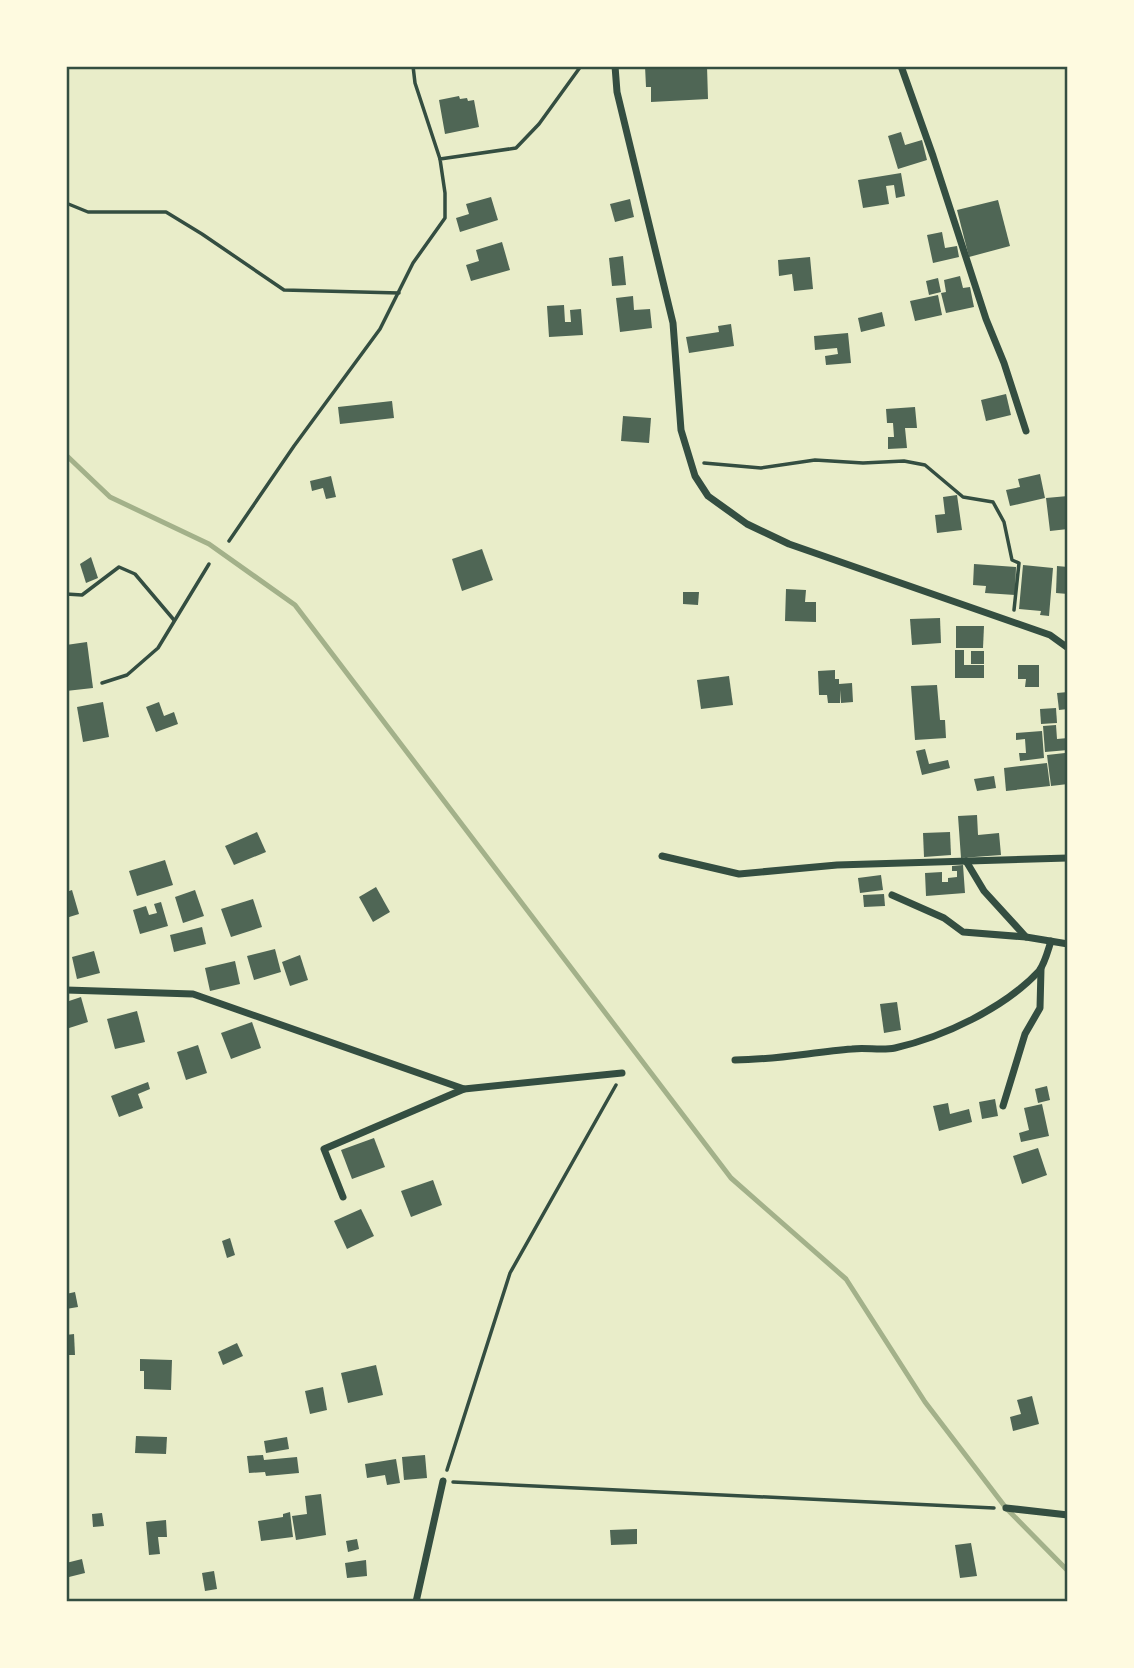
<svg xmlns="http://www.w3.org/2000/svg" width="1134" height="1668" viewBox="0 0 1134 1668" font-family="'Playfair Display',serif">
<style>
.lines{fill:none;stroke-linecap:round;stroke-linejoin:round}
.stream{stroke:#a3b18a;stroke-width:5}
.building{fill:#4f6655}
.path{stroke:#344e41;stroke-width:3.5}
.minor{stroke:#344e41;stroke-width:7}
.neatline{fill:none;stroke:#344e41;stroke-width:2.5}
</style>
<rect width="100%" height="100%" fill="#e9edc9"/>
<g class="lines">
<path class="stream" d="M 66,455 L 110,497 L 209,544 L 295,605 L 731,1178 L 846,1279 L 925,1402 L 1006,1508 L 1068,1571"/>
</g>
<g class="building">
<path d="M 645,66 L 707,66 L 708,99 L 651,102 L 651,87 L 646,87 Z"/>
<path d="M 459,96 L 460,99 L 467,98 L 468,101 L 474,100 L 479,127 L 445,134 L 439,100 Z"/>
<path d="M 901,132 L 905,145 L 922,140 L 927,160 L 898,169 L 888,136 Z"/>
<path d="M 901,173 L 905,196 L 896,198 L 894,185 L 886,186 L 889,204 L 863,208 L 858,180 Z"/>
<path d="M 491,197 L 498,220 L 460,232 L 456,218 L 469,214 L 466,204 Z"/>
<path d="M 630,199 L 634,217 L 615,222 L 610,204 Z"/>
<path d="M 998,200 L 1010,246 L 969,257 L 957,210 Z"/>
<path d="M 942,232 L 945,248 L 957,246 L 959,257 L 933,263 L 927,235 Z"/>
<path d="M 502,242 L 510,270 L 471,281 L 466,265 L 479,261 L 476,250 Z"/>
<path d="M 623,256 L 626,285 L 612,286 L 609,258 Z"/>
<path d="M 810,257 L 813,289 L 794,291 L 792,274 L 779,276 L 778,260 Z"/>
<path d="M 960,276 L 963,288 L 970,287 L 974,307 L 946,313 L 941,293 L 946,292 L 944,280 Z"/>
<path d="M 938,278 L 941,292 L 929,295 L 926,281 Z"/>
<path d="M 938,295 L 942,315 L 915,321 L 910,301 Z"/>
<path d="M 633,296 L 634,310 L 650,309 L 652,328 L 620,332 L 616,298 Z"/>
<path d="M 564,305 L 565,322 L 571,322 L 570,310 L 581,309 L 583,335 L 549,337 L 547,306 Z"/>
<path d="M 882,312 L 885,326 L 861,332 L 858,318 Z"/>
<path d="M 731,324 L 734,346 L 689,353 L 686,337 L 719,332 L 718,326 Z"/>
<path d="M 848,333 L 851,363 L 826,365 L 825,356 L 838,354 L 837,348 L 815,350 L 814,336 Z"/>
<path d="M 1006,394 L 1011,415 L 986,421 L 981,400 Z"/>
<path d="M 392,401 L 394,418 L 340,424 L 338,407 Z"/>
<path d="M 915,407 L 917,428 L 905,428 L 907,448 L 888,449 L 888,437 L 894,437 L 893,423 L 887,423 L 886,409 Z"/>
<path d="M 623,416 L 651,418 L 649,443 L 621,441 Z"/>
<path d="M 1040,474 L 1045,498 L 1010,506 L 1006,490 L 1020,487 L 1018,479 Z"/>
<path d="M 331,476 L 336,497 L 326,499 L 323,488 L 312,491 L 310,481 Z"/>
<path d="M 957,495 L 962,530 L 937,533 L 935,515 L 945,514 L 943,497 Z"/>
<path d="M 1068,496 L 1068,511 L 1065,512 L 1068,529 L 1050,531 L 1046,498 Z"/>
<path d="M 482,549 L 493,580 L 462,591 L 452,559 Z"/>
<path d="M 91,557 L 98,578 L 86,583 L 80,564 Z"/>
<path d="M 974,564 L 1016,567 L 1015,595 L 985,593 L 986,586 L 973,585 Z"/>
<path d="M 1023,565 L 1053,568 L 1049,616 L 1040,615 L 1041,611 L 1019,609 Z"/>
<path d="M 1057,566 L 1068,567 L 1068,594 L 1056,593 Z"/>
<path d="M 786,589 L 806,590 L 805,602 L 816,602 L 816,622 L 785,621 Z"/>
<path d="M 683,592 L 699,592 L 698,605 L 683,604 Z"/>
<path d="M 940,618 L 941,643 L 912,645 L 910,619 Z"/>
<path d="M 956,626 L 984,626 L 983,648 L 956,648 Z"/>
<path d="M 87,642 L 93,688 L 66,691 L 66,645 Z"/>
<path d="M 955,650 L 964,650 L 964,665 L 984,665 L 984,678 L 955,678 Z"/>
<rect x="971" y="651" width="13" height="13"/>
<path d="M 1018,665 L 1039,665 L 1039,687 L 1025,687 L 1026,679 L 1018,679 Z"/>
<path d="M 835,670 L 835,679 L 839,679 L 839,684 L 852,683 L 853,702 L 841,703 L 840,690 L 840,703 L 828,703 L 827,695 L 819,695 L 818,671 Z"/>
<path d="M 729,676 L 733,705 L 701,709 L 697,680 Z"/>
<path d="M 937,685 L 940,720 L 945,720 L 946,738 L 915,740 L 911,686 Z"/>
<path d="M 1068,692 L 1068,709 L 1059,710 L 1057,693 Z"/>
<path d="M 103,702 L 109,737 L 83,742 L 77,707 Z"/>
<path d="M 159,702 L 164,716 L 174,712 L 178,724 L 156,732 L 146,707 Z"/>
<path d="M 1056,708 L 1057,723 L 1041,724 L 1040,709 Z"/>
<path d="M 1056,725 L 1057,739 L 1068,738 L 1068,750 L 1045,752 L 1043,726 Z"/>
<path d="M 1042,731 L 1044,758 L 1020,761 L 1019,753 L 1026,753 L 1025,739 L 1016,740 L 1016,733 Z"/>
<path d="M 925,749 L 929,764 L 948,760 L 950,768 L 922,775 L 916,751 Z"/>
<path d="M 1065,753 L 1068,784 L 1051,786 L 1047,755 Z"/>
<path d="M 1047,763 L 1050,786 L 1006,791 L 1004,768 Z"/>
<path d="M 994,776 L 996,788 L 977,791 L 974,779 Z"/>
<path d="M 977,815 L 978,835 L 999,833 L 1001,855 L 961,858 L 958,816 Z"/>
<path d="M 257,832 L 266,852 L 234,865 L 225,846 Z"/>
<path d="M 950,832 L 951,855 L 924,857 L 923,833 Z"/>
<path d="M 165,860 L 173,885 L 137,896 L 129,871 Z"/>
<path d="M 963,865 L 965,893 L 926,896 L 925,873 L 942,872 L 942,882 L 948,882 L 948,878 L 957,877 L 957,871 L 952,871 L 952,866 Z"/>
<path d="M 881,875 L 883,890 L 860,893 L 858,878 Z"/>
<path d="M 376,887 L 390,912 L 373,922 L 359,897 Z"/>
<path d="M 72,890 L 79,914 L 66,918 L 66,892 Z"/>
<path d="M 195,890 L 204,916 L 183,923 L 175,897 Z"/>
<path d="M 884,894 L 885,906 L 864,907 L 863,895 Z"/>
<path d="M 253,899 L 262,927 L 231,937 L 221,909 Z"/>
<path d="M 161,902 L 168,926 L 140,934 L 133,910 L 146,906 L 149,915 L 157,913 L 154,904 Z"/>
<path d="M 202,927 L 206,944 L 174,952 L 170,935 Z"/>
<path d="M 275,949 L 281,972 L 254,980 L 247,956 Z"/>
<path d="M 94,951 L 100,973 L 77,979 L 72,957 Z"/>
<path d="M 300,955 L 308,980 L 290,986 L 282,962 Z"/>
<path d="M 235,961 L 240,984 L 210,991 L 205,968 Z"/>
<path d="M 81,997 L 88,1022 L 66,1029 L 66,1002 Z"/>
<path d="M 897,1002 L 901,1030 L 884,1033 L 880,1004 Z"/>
<path d="M 137,1011 L 145,1042 L 115,1049 L 107,1019 Z"/>
<path d="M 252,1022 L 261,1048 L 231,1059 L 221,1033 Z"/>
<path d="M 198,1045 L 207,1073 L 186,1080 L 177,1052 Z"/>
<path d="M 148,1082 L 150,1089 L 138,1094 L 143,1108 L 119,1117 L 111,1096 Z"/>
<path d="M 1047,1086 L 1050,1100 L 1038,1103 L 1035,1089 Z"/>
<path d="M 995,1099 L 998,1116 L 982,1119 L 979,1102 Z"/>
<path d="M 948,1103 L 950,1114 L 969,1109 L 972,1122 L 939,1131 L 933,1106 Z"/>
<path d="M 1042,1104 L 1049,1136 L 1021,1142 L 1019,1133 L 1029,1130 L 1024,1108 Z"/>
<path d="M 374,1138 L 385,1167 L 352,1179 L 341,1150 Z"/>
<path d="M 1038,1148 L 1047,1175 L 1022,1184 L 1013,1156 Z"/>
<path d="M 433,1180 L 442,1205 L 411,1217 L 401,1191 Z"/>
<path d="M 361,1209 L 374,1236 L 347,1249 L 334,1221 Z"/>
<path d="M 230,1238 L 235,1255 L 227,1258 L 222,1241 Z"/>
<path d="M 75,1292 L 78,1307 L 66,1309 L 66,1294 Z"/>
<path d="M 74,1334 L 75,1355 L 66,1355 L 66,1335 Z"/>
<path d="M 237,1343 L 243,1356 L 223,1365 L 218,1352 Z"/>
<path d="M 140,1359 L 172,1360 L 171,1390 L 144,1389 L 144,1371 L 140,1371 Z"/>
<path d="M 376,1365 L 383,1395 L 348,1403 L 341,1373 Z"/>
<path d="M 323,1387 L 327,1410 L 310,1414 L 305,1391 Z"/>
<path d="M 1032,1396 L 1039,1424 L 1013,1431 L 1010,1417 L 1021,1414 L 1017,1400 Z"/>
<path d="M 136,1436 L 167,1437 L 166,1454 L 135,1453 Z"/>
<path d="M 287,1437 L 289,1449 L 266,1453 L 264,1441 Z"/>
<path d="M 263,1455 L 264,1460 L 297,1457 L 299,1473 L 266,1476 L 265,1472 L 249,1473 L 247,1456 Z"/>
<path d="M 425,1455 L 427,1478 L 404,1480 L 402,1457 Z"/>
<path d="M 396,1459 L 400,1483 L 387,1485 L 385,1475 L 367,1478 L 365,1464 Z"/>
<path d="M 321,1494 L 326,1535 L 296,1540 L 292,1516 L 307,1514 L 305,1496 Z"/>
<path d="M 290,1512 L 293,1537 L 261,1541 L 258,1521 L 283,1517 L 283,1514 Z"/>
<path d="M 102,1513 L 104,1526 L 93,1527 L 92,1514 Z"/>
<path d="M 166,1520 L 167,1537 L 158,1537 L 160,1554 L 149,1555 L 146,1522 Z"/>
<path d="M 637,1529 L 637,1544 L 611,1545 L 610,1530 Z"/>
<path d="M 357,1539 L 359,1549 L 348,1552 L 346,1541 Z"/>
<path d="M 971,1543 L 977,1576 L 960,1578 L 955,1545 Z"/>
<path d="M 82,1559 L 85,1573 L 69,1577 L 66,1563 Z"/>
<path d="M 366,1560 L 367,1576 L 347,1578 L 345,1563 Z"/>
<path d="M 214,1571 L 217,1589 L 205,1591 L 202,1573 Z"/>
</g>
<g class="lines">
<g class="path">
<path d="M 413,66 L 415,83 L 440,159"/>
<path d="M 66,203 L 88,212 L 166,212 L 202,234 L 284,290 L 399,293"/>
<path d="M 704,463 L 761,468 L 815,460 L 863,463 L 904,461 L 925,465 L 963,497 L 993,502 L 1004,522 L 1012,560 L 1019,563 L 1014,610"/>
<path d="M 229,541 L 294,446 L 380,329 L 413,263 L 445,218 L 445,193 L 440,159 L 516,148 L 539,124 L 581,66"/>
<path d="M 66,594 L 82,595 L 119,567 L 135,574 L 174,620"/>
<path d="M 102,683 L 127,675 L 158,648 L 209,564"/>
<path d="M 447,1470 L 510,1273 L 616,1085"/>
<path d="M 453,1482 L 994,1508"/>
</g>
<g class="minor">
<path d="M 615,66 L 617,92 L 673,323 L 681,430 L 695,476 L 708,496 L 747,524 L 789,544 L 1050,635 L 1068,648"/>
<path d="M 901,66 L 933,156 L 986,319 L 1004,363 L 1026,431"/>
<path d="M 662,856 L 739,874 L 837,865 L 1068,858"/>
<path d="M 966,861 L 984,891 L 1026,937 L 1068,944"/>
<path d="M 892,895 L 944,918 L 963,932 L 1026,937"/>
<path d="M 66,990 L 193,994 L 464,1089"/>
<path d="M 735,1060 C 775,1060 813,1052 852,1049 C 866,1047 881,1051 895,1048 C 943,1037 1005,1008 1039,971 C 1045,963 1048,950 1051,941"/>
<path d="M 1003,1106 L 1025,1034 L 1040,1008 L 1041,969"/>
<path d="M 343,1197 L 324,1149 L 464,1089 L 622,1073"/>
<path d="M 1006,1508 L 1068,1515"/>
<path d="M 416,1602 L 443,1481"/>
</g>
</g>
<rect width="1134" height="1668" fill="none" stroke="#fefae0" stroke-width="136"/>
<rect x="68" y="68" width="998" height="1532" class="neatline"/>
</svg>
